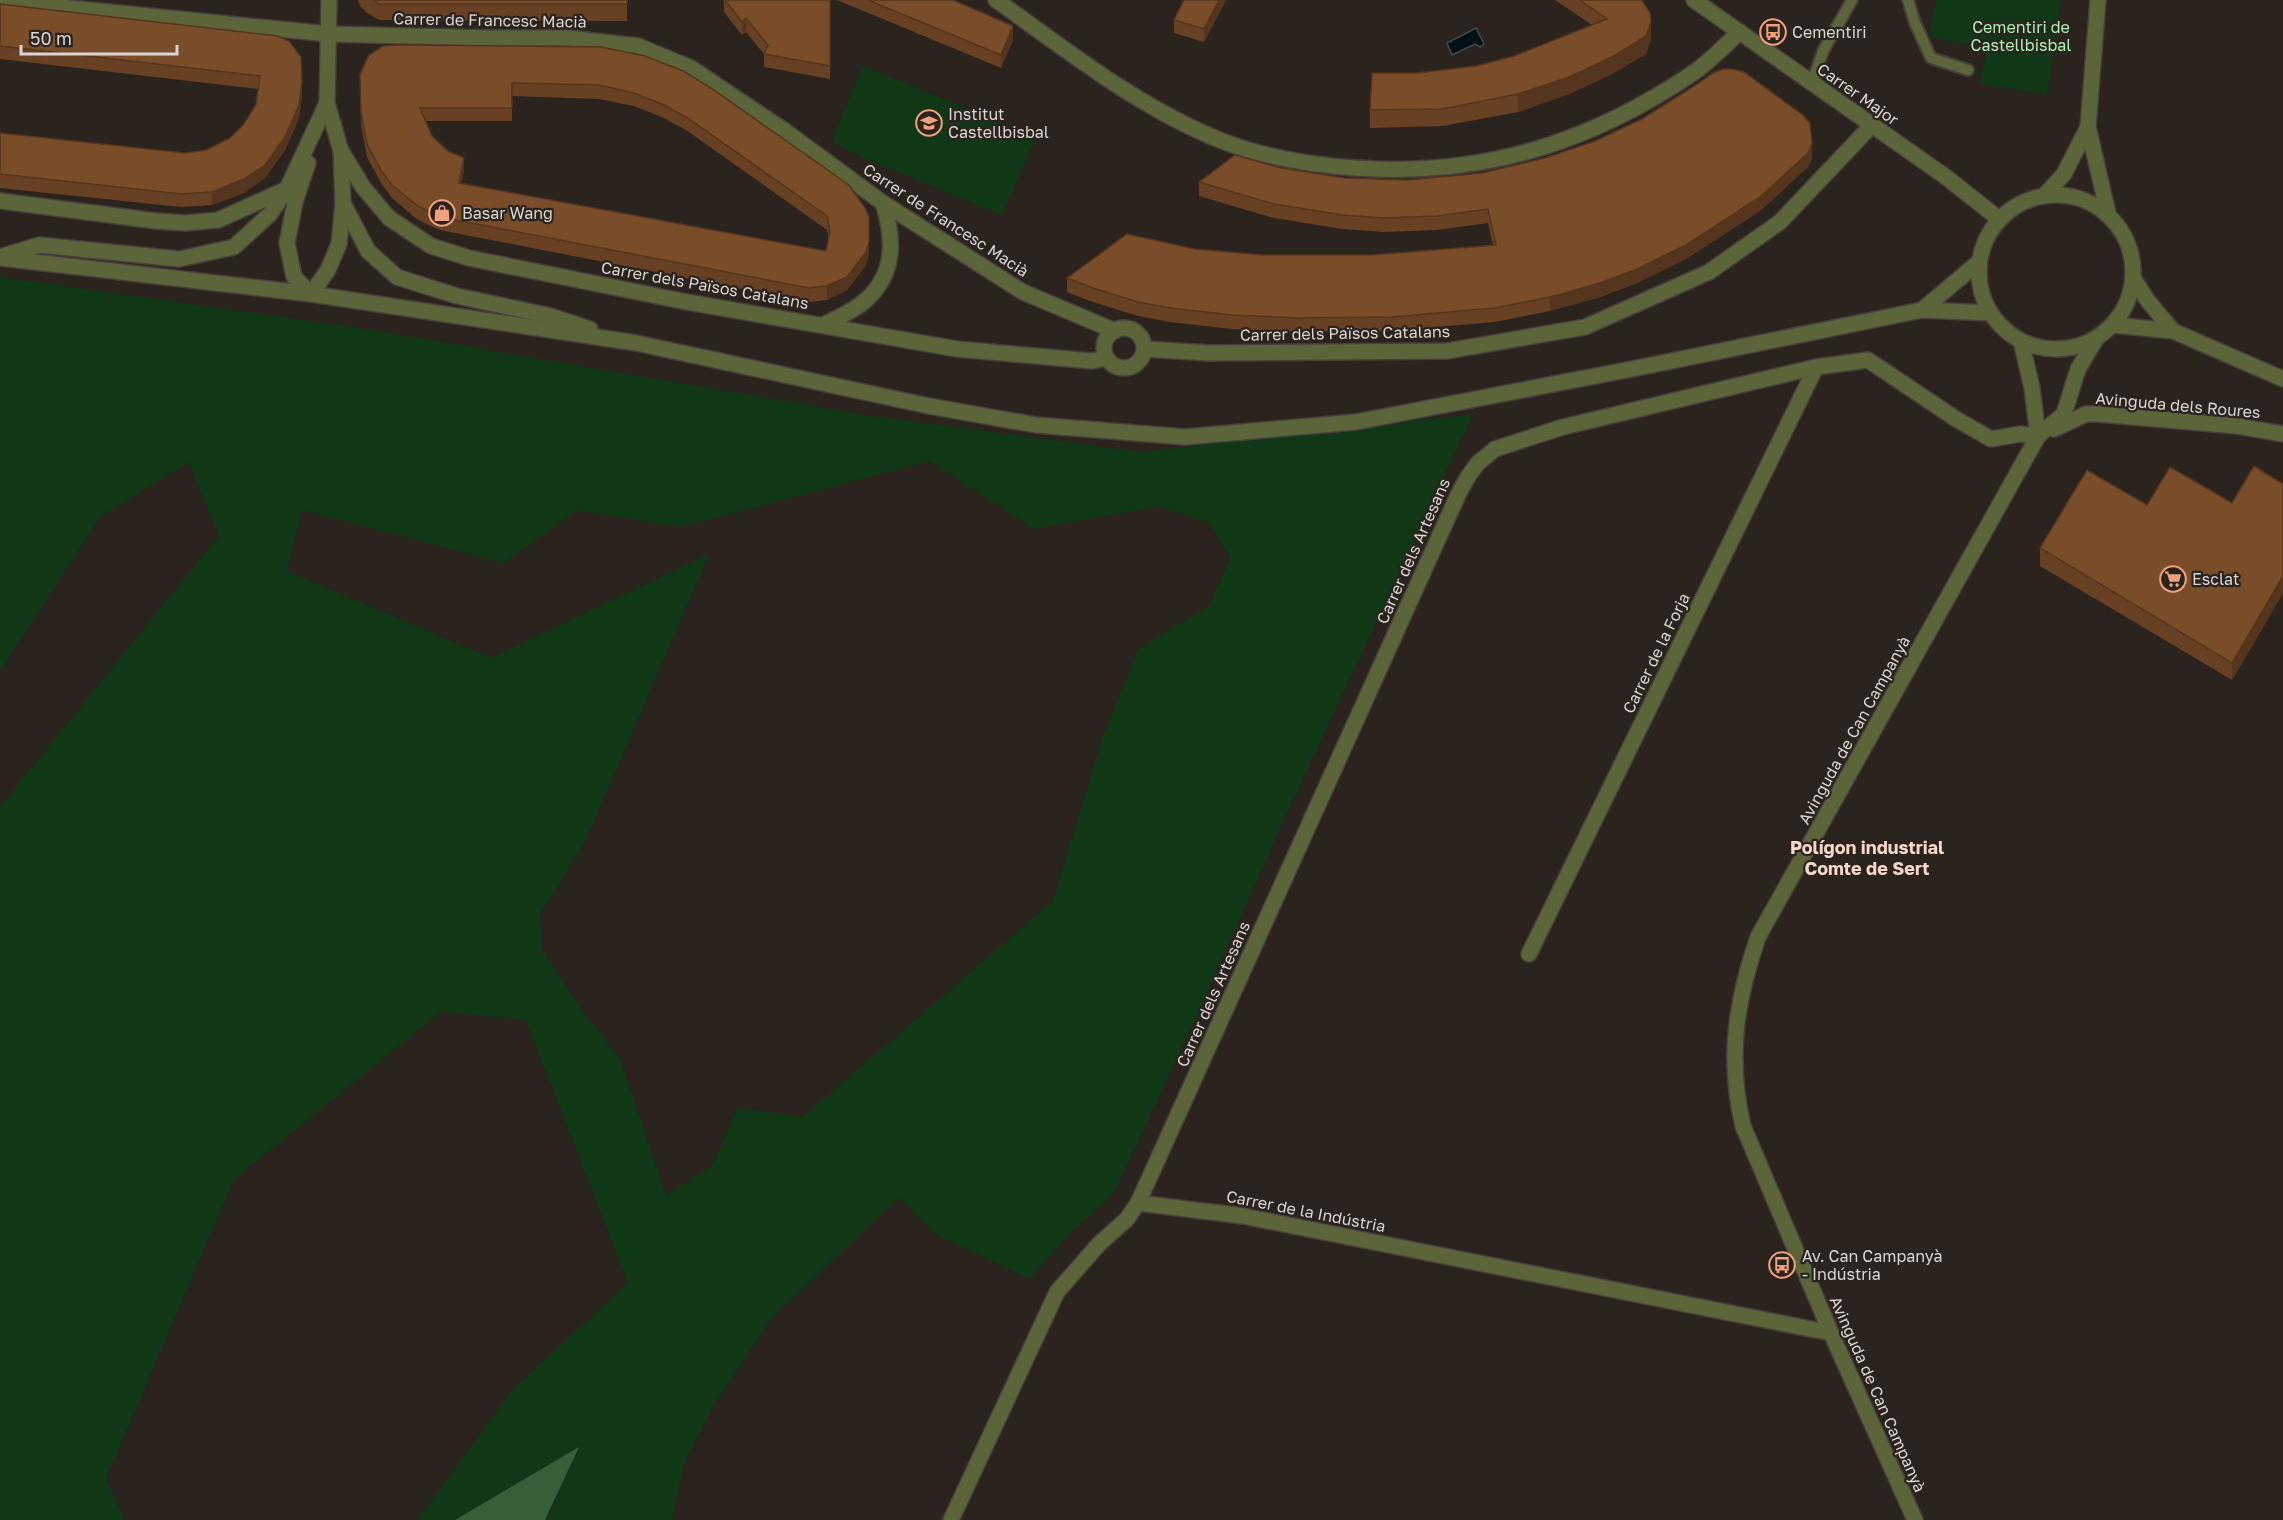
<svg xmlns="http://www.w3.org/2000/svg" width="2283" height="1520" viewBox="0 0 2283 1520" font-family="'Golos Text',sans-serif">
<style>
.green{fill:#103817;fill-rule:evenodd}
.forest{fill:#345f39}
.water{fill:#001218;stroke:#414c50;stroke-width:1.5}
.lines{fill:none;stroke-linecap:round;stroke-linejoin:round}
.service-casing{stroke:#463f3b;stroke-width:14}
.minor-casing{stroke:#463f3b;stroke-width:18}
.tertiary-casing{stroke:#463f3b;stroke-width:18}
.service{stroke:#5c643a;stroke-width:10}
.minor{stroke:#5c643a;stroke-width:15}
.tertiary{stroke:#5c643a;stroke-width:15}
.wall{fill:#684124;fill-rule:evenodd}
.shaded-wall{fill:#55351d}
.building{fill:#794c2a;stroke:#55351d;stroke-width:1.5;fill-rule:evenodd}
.labels{text-anchor:middle;stroke-width:4.5;stroke-linejoin:round;paint-order:stroke}
.street-label{font-size:16px;fill:#dad5d2;stroke:#2a231e}
.park-label{font-size:16px;fill:#acf0b2;stroke:#2a231e}
.poi-label{font-size:16px;fill:#dad5d2;stroke:#2a231e;text-anchor:start}
.neighbourhood-label{font-size:18px;font-weight:bold;fill:#f7d7ca;stroke:#2a231e}
</style>
<rect width="100%" height="100%" fill="#2a231e"/>
<g class="green">
<path d="M 1936,0 L 2061,0 L 2047,94 L 1980,84 L 1987,47 L 1929,37 Z"/>
<path d="M 863,66 L 1036,137 L 1002,215 L 850,152 L 832,140 Z"/>
<path d="M 0,277 L 360,328 L 865,415 L 1142,452 L 1473,414 L 1281,826 L 1200,1009 L 1114,1193 L 1067,1236 L 1030,1279 L 937,1235 L 898,1198 L 769,1321 L 712,1408 L 684,1463 L 672,1520 L 546,1520 L 578,1448 L 455,1520 L 414,1520 L 420,1517 L 512,1390 L 628,1283 L 526,1020 L 441,1012 L 234,1179 L 106,1479 L 125,1520 L 0,1520 L 0,807 L 219,536 L 189,462 L 100,517 L 0,671 ZM 930,461 L 1034,529 L 1158,506 L 1209,523 L 1231,558 L 1208,607 L 1139,648 L 1102,739 L 1053,901 L 803,1117 L 738,1108 L 712,1166 L 666,1195 L 620,1059 L 579,1006 L 542,948 L 540,914 L 585,842 L 709,554 L 491,658 L 287,571 L 302,510 L 504,563 L 577,510 L 681,527 Z"/>
</g>
<path class="forest" d="M 579,1447 L 545,1520 L 455,1520 Z"/>
<path class="water" d="M 1476,28 L 1484,44 L 1480,47 L 1475,44 L 1452,55 L 1447,43 Z"/>
<g class="lines">
<g class="service-casing">
<g id="service">
<path d="M 1908,0 L 1915,23 L 1931,58 L 1968,70"/>
<path d="M 1812,83 L 1823,51 L 1852,0"/>
</g>
</g>
<g class="minor-casing">
<g id="minor">
<path d="M 996,0 C 1068,51 1139,108 1222,141 C 1264,157 1310,165 1355,168 C 1482,177 1591,143 1696,71 C 1711,60 1725,45 1740,32"/>
<path d="M 1694,0 L 1946,177 L 1999,219"/>
<path d="M 0,1 L 329,34 L 492,38 L 568,38 L 638,46 L 691,68 L 785,131 L 883,203 L 1023,292 L 1115,331"/>
<path d="M 327,103 L 329,0"/>
<path d="M 341,151 L 363,187 L 389,218 L 431,246 L 469,258 L 687,302 L 957,349 L 1092,361 L 1107,358"/>
<path d="M 0,201 L 156,221 L 186,223 L 218,220 L 287,189"/>
<path d="M 825,324 C 839,317 854,311 866,300 C 896,273 894,238 883,203"/>
<circle cx="1124" cy="348" r="20"/>
<path d="M 2021,341 L 2032,388 L 2038,436"/>
<path d="M 1144,349 L 1209,353 L 1447,351 L 1585,327 L 1709,272 L 1780,222 L 1871,126"/>
<path d="M 2054,429 L 2086,414 L 2098,414 L 2237,426 L 2283,434"/>
<path d="M 1529,954 L 1816,367"/>
<path d="M 1138,1203 L 1243,1216 L 1831,1333"/>
<path d="M 951,1520 L 1057,1292 L 1099,1244 L 1127,1219 L 1138,1203 L 1458,495 L 1467,478 L 1478,463 L 1495,449 L 1563,427 L 1816,367 L 1868,360 L 1956,419 L 1991,439 L 2020,434 L 2038,436"/>
<path d="M 1915,1520 L 1831,1333 L 1743,1126 C 1727,1058 1736,1001 1758,937 L 2038,436 L 2064,414 L 2078,369 L 2096,339"/>
</g>
</g>
<g class="tertiary-casing">
<g id="tertiary">
<path d="M 2098,0 L 2088,127 L 2108,213"/>
<path d="M 308,163 L 295,202 L 287,243 L 294,277 L 311,294"/>
<circle cx="2056" cy="272" r="77"/>
<path d="M 2044,196 L 2064,174 L 2088,127"/>
<path d="M 343,203 L 368,251 L 397,277 L 457,296 L 551,316 L 590,329"/>
<path d="M 3,256 L 39,245 L 179,259 L 234,247 L 270,214 L 287,189 L 327,103"/>
<path d="M 0,258 L 311,294 L 636,343 L 929,406 L 1036,425 L 1185,437 L 1356,422 L 1637,368 L 1922,310 L 1991,313"/>
<path d="M 2133,278 L 2148,301 L 2173,331"/>
<path d="M 311,294 L 328,270 L 339,244 L 343,203 L 341,151 L 327,103"/>
<path d="M 1922,310 L 1979,262"/>
<path d="M 2113,325 L 2173,331 L 2283,379"/>
</g>
</g>
<use href="#service" class="service"/>
<use href="#minor" class="minor"/>
<use href="#tertiary" class="tertiary"/>
</g>
<g class="wall">
<path d="M 358,0 L 627,0 L 627,21 L 379,20 L 367,13 L 360,6 Z"/>
<path d="M 723,0 L 830,0 L 830,79 L 764,67 L 764,54 L 746,32 L 742,35 L 724,12 L 724,2 Z"/>
<path d="M 837,0 L 953,0 L 1013,40 L 1001,68 Z"/>
<path d="M 1184,0 L 1226,0 L 1204,42 L 1174,33 L 1174,20 Z"/>
<path d="M 1555,0 L 1642,0 L 1651,39 L 1646,54 L 1612,74 L 1569,94 L 1518,112 L 1443,126 L 1370,128 L 1370,110 L 1417,73 L 1476,66 L 1514,56 L 1592,25 Z"/>
<path d="M 0,4 L 278,36 L 302,95 L 299,118 L 285,150 L 265,178 L 244,193 L 212,205 L 181,207 L 0,188 L 0,133 L 186,153 L 206,150 L 230,138 L 244,124 L 256,104 L 258,89 L 0,59 Z"/>
<path d="M 683,71 L 869,254 L 866,265 L 847,290 L 827,300 L 809,302 L 440,230 L 418,220 L 392,198 L 381,183 L 367,157 L 361,125 L 360,74 ZM 512,96 L 599,99 L 634,106 L 664,118 L 689,132 L 827,230 L 829,238 L 826,251 L 461,183 L 464,171 L 432,136 L 426,121 L 512,121 Z"/>
<path d="M 1812,158 L 1808,167 L 1760,211 L 1686,259 L 1637,283 L 1600,297 L 1550,311 L 1495,322 L 1391,331 L 1297,332 L 1232,329 L 1170,322 L 1138,316 L 1093,302 L 1067,292 L 1067,278 L 1195,249 L 1264,255 L 1371,255 L 1493,245 L 1488,223 L 1437,230 L 1385,232 L 1342,229 L 1274,218 L 1199,196 L 1199,182 L 1281,168 L 1345,178 L 1407,180 Z"/>
<path d="M 2283,484 L 2283,593 L 2232,680 L 2040,566 L 2040,548 L 2147,505 L 2232,503 Z"/>
</g>
<g class="shaded-wall">
<path d="M 1219,0 L 1226,0 L 1204,42 L 1204,29 Z"/>
<path d="M 746,18 L 746,32 L 742,35 L 742,22 Z"/>
<path d="M 1651,22 L 1651,39 L 1646,54 L 1612,74 L 1569,94 L 1518,112 L 1518,94 Z"/>
<path d="M 1013,26 L 1013,40 L 1001,68 L 1001,55 Z"/>
<path d="M 302,82 L 302,95 L 299,118 L 285,150 L 265,178 L 244,193 L 212,205 L 212,192 Z"/>
<path d="M 1812,144 L 1812,158 L 1808,167 L 1760,211 L 1686,259 L 1637,283 L 1600,297 L 1550,311 L 1550,297 Z"/>
<path d="M 464,158 L 464,171 L 459,196 L 459,183 Z"/>
<path d="M 869,241 L 869,254 L 866,265 L 847,290 L 827,300 L 827,286 Z"/>
<path d="M 2283,576 L 2283,593 L 2232,680 L 2232,663 Z"/>
</g>
<g class="building">
<path d="M 373,0 L 627,0 L 627,4 L 379,4 Z"/>
<path d="M 725,0 L 830,0 L 830,66 L 764,54 L 768,45 L 746,18 L 742,22 Z"/>
<path d="M 868,0 L 953,0 L 1013,26 L 1001,55 Z"/>
<path d="M 1184,0 L 1219,0 L 1204,29 L 1174,20 Z"/>
<path d="M 1580,0 L 1642,0 L 1650,13 L 1651,22 L 1646,36 L 1612,57 L 1569,77 L 1518,94 L 1443,109 L 1370,110 L 1372,73 L 1417,73 L 1476,66 L 1514,56 L 1607,19 Z"/>
<path d="M 0,4 L 278,36 L 289,41 L 301,57 L 302,82 L 299,105 L 285,137 L 265,165 L 244,179 L 212,192 L 181,194 L 0,174 L 0,133 L 186,153 L 206,150 L 230,138 L 244,124 L 256,104 L 260,76 L 0,46 Z"/>
<path d="M 398,45 L 601,47 L 645,56 L 683,71 L 711,88 L 849,185 L 865,208 L 869,217 L 869,241 L 866,252 L 847,277 L 827,286 L 809,288 L 440,217 L 418,206 L 392,185 L 381,170 L 367,144 L 361,112 L 360,74 L 369,55 L 383,46 ZM 512,83 L 599,85 L 634,93 L 664,105 L 689,119 L 827,216 L 830,232 L 826,251 L 459,183 L 464,158 L 448,151 L 432,136 L 420,108 L 512,108 Z"/>
<path d="M 1723,69 L 1732,69 L 1744,72 L 1803,115 L 1810,123 L 1812,144 L 1808,153 L 1760,197 L 1686,245 L 1637,269 L 1600,283 L 1550,297 L 1495,308 L 1391,317 L 1297,318 L 1232,315 L 1170,308 L 1138,302 L 1093,288 L 1067,278 L 1127,234 L 1195,249 L 1264,255 L 1371,255 L 1496,245 L 1488,209 L 1437,216 L 1385,218 L 1342,215 L 1274,204 L 1199,182 L 1235,155 L 1281,168 L 1345,178 L 1407,180 L 1482,173 L 1545,158 L 1595,141 L 1642,119 L 1699,83 L 1713,73 Z"/>
<path d="M 2254,466 L 2283,484 L 2283,576 L 2232,663 L 2040,548 L 2087,470 L 2147,505 L 2170,467 L 2232,503 Z"/>
</g>
<defs>
<g id="bus-ring" transform="scale(1.35)"><circle r="9.5" fill="#2a231e" stroke="#f1a17d" stroke-width="1.5"/><path d="M-5-6H5V4H4V6H2V4H-2V6H-4V4H-5ZM-3.5-4V0h7V-4ZM-3.5 1.2v1.5H-2V1.2ZM2 1.2v1.5H3.5V1.2Z" fill="#f1a17d"/></g>
<g id="school-ring" transform="scale(1.35)"><circle r="9.5" fill="#2a231e" stroke="#f1a17d" stroke-width="1.5"/><path d="M0-5L7-2L0 1L-7-2ZM-4 1L0 2.5L4 1V4Q0 6-4 4Z" fill="#f1a17d"/></g>
<g id="shop-ring" transform="scale(1.35)"><circle r="9.5" fill="#2a231e" stroke="#f1a17d" stroke-width="1.5"/><path d="M-5-2.5h2.3a2.7 3.5 0 0 1 5.4 0H5L5.5 6h-11ZM-1.5-2.5h3a1.5 2.3 0 0 0-3 0Z" fill="#f1a17d"/></g>
<g id="supermarket-ring" transform="scale(1.35)"><circle r="9.5" fill="#2a231e" stroke="#f1a17d" stroke-width="1.5"/><path d="M-6-5.5h2.5l.6 2H6L4.5 2H-2.5L-4.4-4H-6ZM-1.5 3.2a1.3 1.3 0 1 0 .1 0ZM3 3.2a1.3 1.3 0 1 0 .1 0Z" fill="#f1a17d"/></g>
</defs>
<g fill-rule="evenodd">
<use href="#bus-ring" x="1773" y="32"/>
<use href="#school-ring" x="929" y="123"/>
<use href="#shop-ring" x="442" y="213"/>
<use href="#supermarket-ring" x="2173" y="579"/>
<use href="#bus-ring" x="1782" y="1265"/>
</g>
<g class="labels">
<g class="street-label">
<text transform="translate(490 20) rotate(1)" y="6">Carrer de Francesc Macià</text>
<text transform="translate(1858 94) rotate(35)" y="6">Carrer Major</text>
<text transform="translate(946 220) rotate(33)" y="6">Carrer de Francesc Macià</text>
<text transform="translate(705 285) rotate(10)" y="6">Carrer dels Països Catalans</text>
<text transform="translate(1345 333) rotate(-1)" y="6">Carrer dels Països Catalans</text>
<text transform="translate(2178 405) rotate(5)" y="6">Avinguda dels Roures</text>
<text transform="translate(1413 551) rotate(-66)" y="6">Carrer dels Artesans</text>
<text transform="translate(1656 653) rotate(-64)" y="6">Carrer de la Forja</text>
<text transform="translate(1854 730) rotate(-61)" y="6">Avinguda de Can Campanyà</text>
<text transform="translate(1213 994) rotate(-66)" y="6">Carrer dels Artesans</text>
<text transform="translate(1306 1211) rotate(11)" y="6">Carrer de la Indústria</text>
<text transform="translate(1878 1394) rotate(66)" y="6">Avinguda de Can Campanyà</text>
</g>
<g class="park-label">
<text x="2021" y="33">Cementiri de<tspan x="2021" dy="18">Castellbisbal</tspan></text>
</g>
<g class="poi-label">
<text x="1792" y="38">Cementiri</text>
<text x="948" y="120">Institut<tspan x="948" dy="18">Castellbisbal</tspan></text>
<text x="462" y="219">Basar Wang</text>
<text x="2192" y="585">Esclat</text>
<text x="1802" y="1262">Av. Can Campanyà<tspan x="1802" dy="18">- Indústria</tspan></text>
</g>
<g class="neighbourhood-label">
<text x="1867" y="854">Polígon industrial<tspan x="1867" dy="21">Comte de Sert</tspan></text>
</g>
</g>
<path d="M21 45v9h156v-9" fill="none" stroke="#dad5d2" stroke-width="3"/>
<text x="30" y="45" font-size="18" fill="#dad5d2" stroke="#2a231e" stroke-width="4.5" paint-order="stroke">50 m</text>
</svg>
